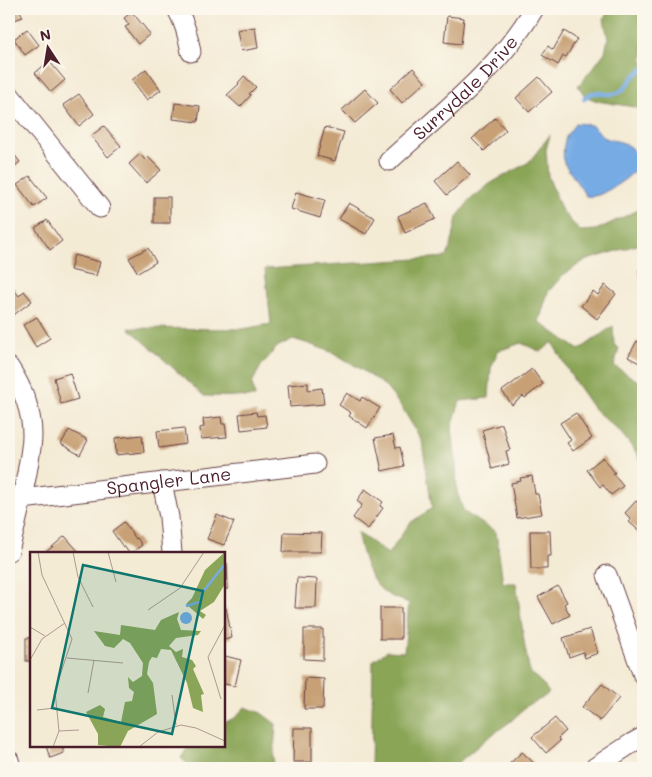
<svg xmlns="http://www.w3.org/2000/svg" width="652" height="777" viewBox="0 0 652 777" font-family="Mali,sans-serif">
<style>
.forest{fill:#8aa557;stroke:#6a6241}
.water{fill:#77abe4;stroke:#606588}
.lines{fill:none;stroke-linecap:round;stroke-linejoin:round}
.stream{stroke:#77abe4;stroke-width:4.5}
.building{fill:#c7a076}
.minor-casing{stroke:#643e44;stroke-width:21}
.minor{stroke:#fff;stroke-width:19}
.labels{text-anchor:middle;stroke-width:4.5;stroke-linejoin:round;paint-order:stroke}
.street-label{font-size:18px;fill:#4a1f2b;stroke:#fbf7ec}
.inset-river{fill:none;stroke:#77abe4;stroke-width:2.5}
.inset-road{fill:none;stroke:#b09991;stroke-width:1}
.view{fill:#0f766e;fill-opacity:0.15;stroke:#0f766e;stroke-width:2.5}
.inset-edge{fill:none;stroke:#4a1f2b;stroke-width:2.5}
</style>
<rect width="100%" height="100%" fill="#fbf7ec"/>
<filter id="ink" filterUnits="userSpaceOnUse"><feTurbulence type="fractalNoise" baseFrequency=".02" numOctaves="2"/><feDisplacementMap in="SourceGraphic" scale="10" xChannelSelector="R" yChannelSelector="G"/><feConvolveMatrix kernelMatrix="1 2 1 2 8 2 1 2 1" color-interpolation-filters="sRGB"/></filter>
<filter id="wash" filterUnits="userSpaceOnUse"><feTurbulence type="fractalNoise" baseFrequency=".0096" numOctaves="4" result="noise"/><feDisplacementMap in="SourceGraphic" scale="20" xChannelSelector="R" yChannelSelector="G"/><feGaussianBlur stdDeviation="1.12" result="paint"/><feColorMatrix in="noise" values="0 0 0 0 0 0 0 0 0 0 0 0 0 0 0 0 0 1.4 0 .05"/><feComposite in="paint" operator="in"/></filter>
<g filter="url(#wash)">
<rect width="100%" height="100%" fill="#f4ebd5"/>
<g class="forest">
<path d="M 609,9 L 643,9 L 643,111 L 634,107 L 597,101 L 585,96 L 578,86 L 593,68 L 605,52 L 608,39 L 604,19 Z"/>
<path d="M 550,135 L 546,150 L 548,176 L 562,211 L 580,231 L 596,230 L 636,211 L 643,209 L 643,243 L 584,261 L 563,275 L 548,292 L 539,322 L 579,350 L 613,326 L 614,345 L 619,348 L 614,366 L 638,381 L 643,382 L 643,466 L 636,452 L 621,433 L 594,409 L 575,382 L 552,342 L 541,352 L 521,343 L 498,351 L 491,368 L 489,398 L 460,401 L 452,428 L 456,464 L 457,492 L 464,512 L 496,532 L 503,583 L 516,583 L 525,648 L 530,672 L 543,684 L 549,693 L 541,699 L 529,704 L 511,721 L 485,740 L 458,763 L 455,768 L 371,768 L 373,661 L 387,651 L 404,652 L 409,603 C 402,600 394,598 387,594 C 367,581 362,554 357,532 L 388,554 L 410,523 L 432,508 L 422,441 L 401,406 L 384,385 L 359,368 L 334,353 L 309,344 L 293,339 L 277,347 L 261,366 L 252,383 L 255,397 L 204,396 L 129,328 L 242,329 L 271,324 L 265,269 L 447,257 L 453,238 L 457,217 L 470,200 L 491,183 L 529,162 Z"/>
<path d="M 245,707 L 261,713 L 276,724 L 273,764 L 281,768 L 191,768 L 181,758 L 189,746 L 224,746 L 224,723 L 236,717 Z"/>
</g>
<path class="water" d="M 575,123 C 581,124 589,123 594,127 C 599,131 601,137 608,139 C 615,141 621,141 627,145 C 634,149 640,159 636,168 C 632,177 609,190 601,194 C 596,196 591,197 586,196 L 564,163 C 563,155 563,145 566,137 C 568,132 573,129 575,123 Z"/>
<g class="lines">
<path class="stream" d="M 584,99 C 595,86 604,98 617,93 C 625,91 629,81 634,76 C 637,73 640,71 643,69"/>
</g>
<g id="blocks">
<g class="building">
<path d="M 9,9 L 19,9 L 23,17 L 9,22 Z"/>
<path d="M 132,12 L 150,34 L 138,44 L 125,27 L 129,25 L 124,18 Z"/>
<path d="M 447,16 L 464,18 L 461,44 L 444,42 Z"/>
<path d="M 255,27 L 258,48 L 241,51 L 237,30 Z"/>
<path d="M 27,29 L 39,45 L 25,55 L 14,39 Z"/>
<path d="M 564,31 L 577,39 L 566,57 L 563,56 L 558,65 L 542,55 L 548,46 L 553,50 Z"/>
<path d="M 49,61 L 65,80 L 51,92 L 35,73 Z"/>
<path d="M 413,68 L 425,82 L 402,103 L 390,89 Z"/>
<path d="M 146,69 L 161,90 L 147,100 L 132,80 Z"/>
<path d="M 244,76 L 256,87 L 249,94 L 251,95 L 240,107 L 227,95 L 239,84 L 238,83 Z"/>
<path d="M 539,77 L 552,92 L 529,112 L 516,98 Z"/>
<path d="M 365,89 L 378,103 L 355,123 L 342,110 Z"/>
<path d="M 79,94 L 94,114 L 79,126 L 63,105 Z"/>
<path d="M 175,103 L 200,106 L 198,122 L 173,119 Z"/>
<path d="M 495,118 L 506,130 L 484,151 L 472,139 Z"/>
<path d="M 104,126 L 121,146 L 108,157 L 91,136 Z"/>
<path d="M 325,127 L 344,132 L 335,161 L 317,156 Z"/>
<path d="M 9,148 L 20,162 L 9,171 Z"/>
<path d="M 140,154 L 145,160 L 148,157 L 161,170 L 146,183 L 129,164 Z"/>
<path d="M 457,161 L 470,175 L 447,195 L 435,181 Z"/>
<path d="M 30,176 L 47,198 L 34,207 L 17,185 Z"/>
<path d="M 296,192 L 325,200 L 320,218 L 291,209 Z"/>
<rect x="154" y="197" width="16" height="26"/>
<path d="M 349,203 L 375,218 L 366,234 L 339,219 Z"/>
<path d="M 427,203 L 435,219 L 405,233 L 398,216 Z"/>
<path d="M 47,220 L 62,241 L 50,250 L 35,228 Z"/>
<path d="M 148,248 L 156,262 L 138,273 L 129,258 Z"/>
<path d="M 74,255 L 100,262 L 96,276 L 70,270 Z"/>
<path d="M 639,269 L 643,269 L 643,294 L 642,294 Z"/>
<path d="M 9,283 L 19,296 L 24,291 L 32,301 L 11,317 L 9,314 Z"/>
<path d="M 605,285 L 616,294 L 597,319 L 581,306 L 593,291 L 598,295 Z"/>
<path d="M 37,317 L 50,338 L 36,347 L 23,325 Z"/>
<path d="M 637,341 L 643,345 L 643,365 L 628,357 Z"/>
<path d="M 532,369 L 543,384 L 525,398 L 523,396 L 512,405 L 502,391 Z"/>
<path d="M 70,373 L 78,399 L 61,404 L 54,378 Z"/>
<path d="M 308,383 L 308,390 L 322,388 L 324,404 L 290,407 L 288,385 Z"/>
<path d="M 347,393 L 360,401 L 362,397 L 380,408 L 367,428 L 349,416 L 351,413 L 339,405 Z"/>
<path d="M 256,412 L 257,416 L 265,415 L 267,427 L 241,430 L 239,414 Z"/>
<path d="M 576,413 L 592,438 L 573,451 L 567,443 L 571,440 L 560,423 Z"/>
<path d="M 221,417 L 222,424 L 225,424 L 227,437 L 201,439 L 200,428 L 204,427 L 203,419 Z"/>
<path d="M 502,424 L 510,450 L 506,451 L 509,464 L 492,469 L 482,430 Z"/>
<path d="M 184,428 L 186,444 L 159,448 L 157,431 Z"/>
<path d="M 69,430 L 88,440 L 80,455 L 61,444 Z"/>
<path d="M 142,435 L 144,452 L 116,455 L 115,438 Z"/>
<path d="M 393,435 L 396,448 L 400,447 L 404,466 L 382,471 L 375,438 Z"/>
<path d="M 603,457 L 615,473 L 613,474 L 623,486 L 611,495 L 603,485 L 600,487 L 587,470 Z"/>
<path d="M 532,476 L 535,494 L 538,494 L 542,514 L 517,518 L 511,483 L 521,481 L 520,478 Z"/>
<path d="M 365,489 L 383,502 L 380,506 L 383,508 L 368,529 L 353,518 L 362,505 L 357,501 Z"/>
<path d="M 636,501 L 643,507 L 643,534 L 629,522 L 631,519 L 625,513 Z"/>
<path d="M 217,515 L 234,522 L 224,545 L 207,539 Z"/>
<path d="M 124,522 L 136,539 L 137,538 L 142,545 L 131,553 L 129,553 L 124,546 L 123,547 L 112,531 Z"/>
<path d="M 530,531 L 550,531 L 551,556 L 547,556 L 547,569 L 531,569 Z"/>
<path d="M 284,532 L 322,533 L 321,552 L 283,552 Z"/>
<path d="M 65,536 L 78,551 L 75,553 L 45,553 Z"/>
<path d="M 227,563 L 228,589 L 224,589 L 224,564 Z"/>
<path d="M 297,578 L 317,579 L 316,608 L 295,608 Z"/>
<path d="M 558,586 L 567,602 L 564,604 L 570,615 L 553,624 L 538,597 Z"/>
<path d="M 226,608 L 232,638 L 224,640 L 224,609 Z"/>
<rect x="380" y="608" width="21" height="31"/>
<path d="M 304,629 L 323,629 L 323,660 L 304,659 Z"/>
<path d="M 590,629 L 598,653 L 585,658 L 583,652 L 569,657 L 563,638 Z"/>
<rect x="26" y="638" width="5" height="23"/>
<path d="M 225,656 L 241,660 L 235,686 L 224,684 L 224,662 Z"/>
<path d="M 305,678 L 324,679 L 323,709 L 304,709 Z"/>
<path d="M 602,684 L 619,698 L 600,721 L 582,707 Z"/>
<path d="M 555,718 L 566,731 L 558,738 L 560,741 L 546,753 L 532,737 Z"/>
<path d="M 294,728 L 312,728 L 312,762 L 293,762 Z"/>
<path d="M 46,746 L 62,746 L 64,753 L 50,758 Z"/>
<path d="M 522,752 L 537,766 L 535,768 L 505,768 Z"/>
</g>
</g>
</g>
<g filter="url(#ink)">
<use href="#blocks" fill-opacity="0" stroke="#643e44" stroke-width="1"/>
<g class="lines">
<g class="minor-casing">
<g id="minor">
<path d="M 177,9 C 185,23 188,36 191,52"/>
<path d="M 9,94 L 100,208"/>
<path id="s1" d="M 389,161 C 440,114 499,69 534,9"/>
<path d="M 9,367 C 22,387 32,411 32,435 C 32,447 29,460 27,473 C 22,499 16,525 9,551"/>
<path d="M 162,482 L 169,517 L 172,553"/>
<path id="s2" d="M 22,499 L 315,464"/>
<path d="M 607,575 L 643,675"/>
<path d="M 9,760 L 11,768"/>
<path d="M 594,768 L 632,743 L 643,737"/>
</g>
</g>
<use href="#minor" class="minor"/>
</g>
</g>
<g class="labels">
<g class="street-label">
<text dy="6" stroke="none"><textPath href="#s1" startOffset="106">Surrydale Drive</textPath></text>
<text dy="6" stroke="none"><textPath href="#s2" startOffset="148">Spangler Lane</textPath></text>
</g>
</g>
<g transform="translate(30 552)">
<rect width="195" height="195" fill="#f4ebd5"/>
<path d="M 195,0 L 195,32 L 184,50 L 170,59 L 176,63 L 173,67 L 156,52 L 162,46 L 175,18 ZM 149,60 L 147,67 L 151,78 L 171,79 L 168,83 L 146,86 L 139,94 L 146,100 L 153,97 L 152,105 L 162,108 L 166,114 L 163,117 L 174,142 L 171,143 L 173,160 L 163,156 L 157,131 L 141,98 L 131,97 L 127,106 L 122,105 L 119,110 L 117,122 L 123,131 L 127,162 L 98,179 L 90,195 L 68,193 L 68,182 L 56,160 L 70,153 L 75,157 L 73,165 L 91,170 L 95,150 L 102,149 L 104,140 L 99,136 L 98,125 L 103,130 L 112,124 L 113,111 L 100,91 L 93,87 L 84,96 L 75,94 L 64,79 L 90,83 L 91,73 L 125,78 L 131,68 Z" fill="#8aa557"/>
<path d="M150 66a6 6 0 1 1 12 0a6 6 0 1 1-12 0Z" fill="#77abe4"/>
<path class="inset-river" d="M 156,54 L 170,50 L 172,41 L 195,12"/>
<path class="inset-road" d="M 8,0 L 12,23 L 42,87 L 25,139 L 29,179 L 23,195M 43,0 L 48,25 L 63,55M 78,0 L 86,30M 118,58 L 150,36 L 174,0M 0,75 L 15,84M 37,106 L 93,111M 0,108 L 12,87 L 35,71M 58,141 L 64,108M 142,143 L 146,173M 191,147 L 178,105 L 195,73M 7,158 L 25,156M 29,179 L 49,178M 109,195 L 128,180 L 151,173 L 166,176 L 195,189"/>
<path class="view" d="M 53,13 L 173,39 L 142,182 L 22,156 Z"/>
<rect width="195" height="195" class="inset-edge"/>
</g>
<rect width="652" height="777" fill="none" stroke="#fbf7ec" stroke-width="30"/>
<g transform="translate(48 48) rotate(348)" stroke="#fbf7ec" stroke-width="4" paint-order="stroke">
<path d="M0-4L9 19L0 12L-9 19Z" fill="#4a1f2b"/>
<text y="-8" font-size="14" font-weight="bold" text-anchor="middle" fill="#4a1f2b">N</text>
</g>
</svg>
